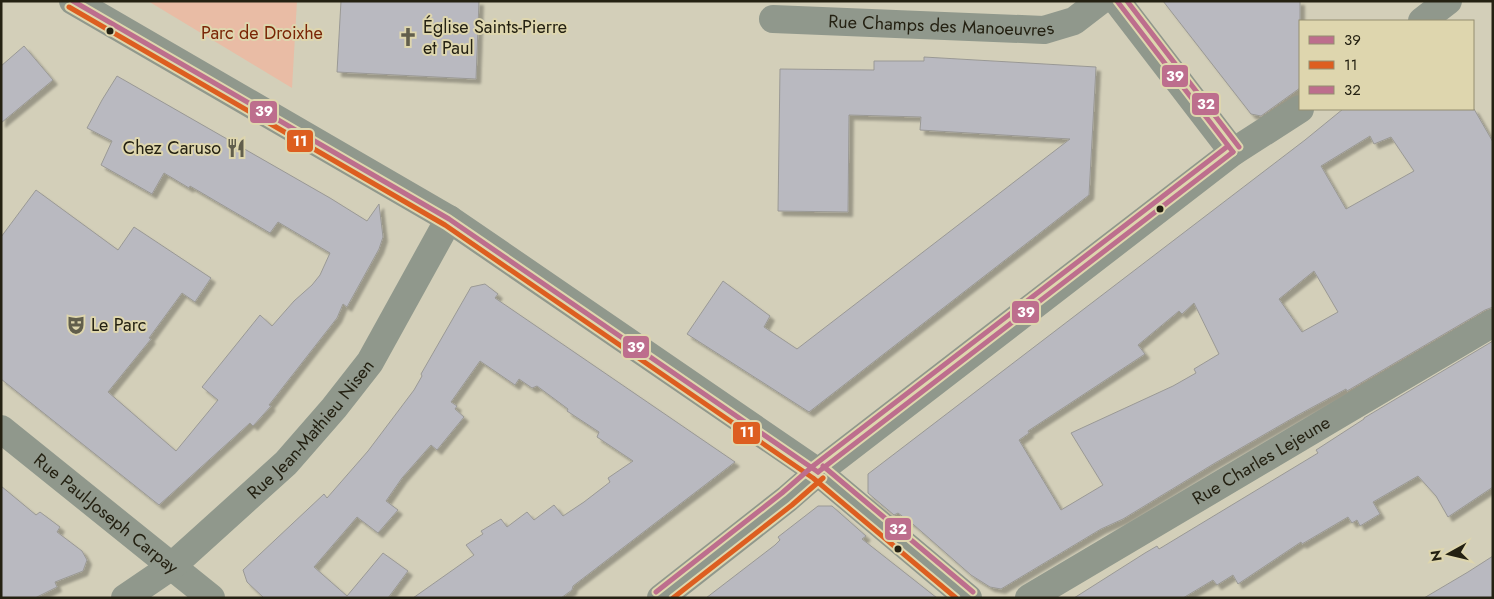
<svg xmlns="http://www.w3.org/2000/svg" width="1494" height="599" viewBox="0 0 1494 599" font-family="Jost,sans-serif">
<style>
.green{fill:#e9bca5}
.building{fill:#b9b9c0;stroke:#9a9995;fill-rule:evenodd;filter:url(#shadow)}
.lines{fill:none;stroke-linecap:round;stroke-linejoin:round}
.minor{stroke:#90988c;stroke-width:28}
.bus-1-casing{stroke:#ded6ae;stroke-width:9}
.bus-2-casing{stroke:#ded6ae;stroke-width:9}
.bus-3-casing{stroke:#ded6ae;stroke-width:9}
.bus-1{stroke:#bd6e8d;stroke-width:5}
.bus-2{stroke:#dd5e20;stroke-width:5}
.bus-3{stroke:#bd6e8d;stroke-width:5}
.bus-dot{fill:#242112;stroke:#ded6ae;stroke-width:2}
.labels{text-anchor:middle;stroke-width:4;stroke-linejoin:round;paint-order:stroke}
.street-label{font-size:18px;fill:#242112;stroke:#ded6ae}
.poi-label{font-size:18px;fill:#242112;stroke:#ded6ae;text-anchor:start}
.park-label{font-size:18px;fill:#7a2606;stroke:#ded6ae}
.line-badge{stroke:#ded6ae;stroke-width:2}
.badge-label{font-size:14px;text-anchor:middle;font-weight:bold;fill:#fff}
</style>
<defs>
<filter id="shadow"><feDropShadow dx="4.5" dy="4.5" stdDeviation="1" flood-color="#0004"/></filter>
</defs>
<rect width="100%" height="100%" fill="#d3cfb9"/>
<path class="green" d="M 148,1 L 297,1 L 292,88 Z"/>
<g class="building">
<path d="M 341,1 L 479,1 L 476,79 L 337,72 Z"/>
<path d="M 1163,1 L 1300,1 L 1300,88 L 1261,116 L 1251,114 Z"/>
<path d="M 24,46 L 53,80 L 1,123 L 1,66 Z"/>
<path d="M 924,57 L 1096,67 L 1089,195 L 809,412 L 687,334 L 723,281 L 770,316 L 764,327 L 797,349 L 1070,139 L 920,130 L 921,117 L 849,115 L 848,212 L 778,211 L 780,69 L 874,70 L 874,61 L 924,61 Z"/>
<path d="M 117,76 L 330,198 L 367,221 L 379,204 L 383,237 L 379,249 L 347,307 L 343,304 L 337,318 L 269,405 L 271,406 L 253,426 L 250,423 L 159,505 L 1,379 L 1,237 L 36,190 L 118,250 L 134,227 L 211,278 L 195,302 L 182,293 L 149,338 L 151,339 L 108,392 L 176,451 L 218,400 L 202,387 L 260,315 L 272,326 L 294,301 L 312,285 L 320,275 L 330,253 L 278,222 L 270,233 L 190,186 L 189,188 L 164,173 L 152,194 L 101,165 L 112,141 L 87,128 L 102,100 Z"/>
<path d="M 1343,109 L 1474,109 L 1493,142 L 1493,307 L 1485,310 L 1347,391 L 1346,389 L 1298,415 L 1215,463 L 1123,519 L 1101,529 L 1001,589 L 990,587 L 971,575 L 914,525 L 898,513 L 894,515 L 868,493 L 868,474 L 1305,140 ZM 1370,136 L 1374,144 L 1391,137 L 1414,171 L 1346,209 L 1321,166 ZM 1314,271 L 1338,312 L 1302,332 L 1279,299 ZM 1194,303 L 1219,354 L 1194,369 L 1196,373 L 1173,386 L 1071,433 L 1103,485 L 1061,510 L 1019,440 L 1029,433 L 1028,431 L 1145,354 L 1138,345 L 1179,311 L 1182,314 Z"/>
<path d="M 485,284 L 498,294 L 495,298 L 735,462 L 573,586 L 572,590 L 561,598 L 413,598 L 474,555 L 466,545 L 483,534 L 481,531 L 501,519 L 507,527 L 527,512 L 534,520 L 554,505 L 563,516 L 584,502 L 610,482 L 608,478 L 633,461 L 597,437 L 599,432 L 567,411 L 568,409 L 537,386 L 532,388 L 519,379 L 515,385 L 480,361 L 451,402 L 457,406 L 455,409 L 464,417 L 437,450 L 431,445 L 402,478 L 386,501 L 398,510 L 378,533 L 357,517 L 314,567 L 347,596 L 383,553 L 408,571 L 388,598 L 264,598 L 247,582 L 243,570 L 324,494 L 327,498 L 368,451 L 414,390 L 422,376 L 421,374 L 471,287 Z"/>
<path d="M 1493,341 L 1493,487 L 1448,517 L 1436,496 L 1418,476 L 1373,502 L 1380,514 L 1360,526 L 1357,520 L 1352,523 L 1348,517 L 1302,544 L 1301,542 L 1238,584 L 1233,575 L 1217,585 L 1213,580 L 1183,598 L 1074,598 L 1145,553 L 1157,546 L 1159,549 L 1318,453 L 1316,450 L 1364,419 L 1364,418 Z"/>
<path d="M 1,486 L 36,515 L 40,512 L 60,527 L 57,532 L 82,551 L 87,560 L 83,571 L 55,582 L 57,587 L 35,598 L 1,598 Z"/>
<path d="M 818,506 L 832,506 L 866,536 L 862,539 L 937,598 L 706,598 L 775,545 L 780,540 L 778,537 Z"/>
<path d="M 1493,556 L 1493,598 L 1424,598 L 1468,572 Z"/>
</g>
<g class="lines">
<g class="minor">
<path d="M 73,1 L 449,219 L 818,472 L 968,598"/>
<path d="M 1117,1 L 1233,152"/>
<path id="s1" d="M 773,19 L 1044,30 L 1074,21 L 1100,1"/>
<path d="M 1422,21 L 1448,1"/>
<path id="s2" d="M 1,429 L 211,598"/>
<path id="s3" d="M 125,598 L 172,566 L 286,463 L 334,408 L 370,362 L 449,219"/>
<path d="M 661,598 L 787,499 L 818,472 L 1233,152 L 1300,109"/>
<path id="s4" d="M 1029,598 L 1493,323"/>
</g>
<g class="bus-1-casing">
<g id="bus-1">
<path d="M 73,1 L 449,219 L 818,472"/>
<path d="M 1117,1 L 1233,152"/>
<path d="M 818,472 L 1233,152"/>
</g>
</g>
<g class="bus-2-casing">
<g id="bus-2">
<path d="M 69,7 L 445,225 L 813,478 L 956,598"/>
<path d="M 673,598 L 792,505 L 823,478"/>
</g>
</g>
<g class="bus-3-casing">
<g id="bus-3">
<path d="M 1127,1 L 1239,147"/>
<path d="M 823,466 L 973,592"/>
<path d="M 656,592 L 782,493 L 813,466 L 1228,146"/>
</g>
</g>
<use href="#bus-1" class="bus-1"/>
<use href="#bus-2" class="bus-2"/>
<use href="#bus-3" class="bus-3"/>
</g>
<defs>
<g id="church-bare" transform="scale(1.5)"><path d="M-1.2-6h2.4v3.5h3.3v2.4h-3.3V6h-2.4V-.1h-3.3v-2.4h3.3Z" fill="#615e4c" stroke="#ded6ae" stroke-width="2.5" paint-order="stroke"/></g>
<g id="restaurant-bare" transform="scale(1.5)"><path d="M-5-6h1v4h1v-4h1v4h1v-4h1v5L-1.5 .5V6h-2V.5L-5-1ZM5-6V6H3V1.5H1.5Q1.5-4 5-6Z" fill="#615e4c" stroke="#ded6ae" stroke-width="2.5" paint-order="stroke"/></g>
<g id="theatre-bare" transform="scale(1.5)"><path d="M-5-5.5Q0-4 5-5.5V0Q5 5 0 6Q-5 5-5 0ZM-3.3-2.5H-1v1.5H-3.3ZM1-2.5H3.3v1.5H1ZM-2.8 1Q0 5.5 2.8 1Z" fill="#615e4c" stroke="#ded6ae" stroke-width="2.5" paint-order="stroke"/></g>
</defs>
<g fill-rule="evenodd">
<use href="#church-bare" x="408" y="37"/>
<use href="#restaurant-bare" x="236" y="148"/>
<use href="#theatre-bare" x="76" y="325"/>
</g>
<g class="bus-dot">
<circle cx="110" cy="31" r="4.5"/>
<circle cx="1160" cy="209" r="4.5"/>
<circle cx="898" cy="549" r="4.5"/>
</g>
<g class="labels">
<g class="street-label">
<text dy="6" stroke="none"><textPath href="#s1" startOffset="168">Rue Champs des Manoeuvres</textPath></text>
<text dy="6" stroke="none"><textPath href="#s3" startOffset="252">Rue Jean-Mathieu Nisen</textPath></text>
<text dy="6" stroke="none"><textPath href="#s4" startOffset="270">Rue Charles Lejeune</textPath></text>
<text dy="6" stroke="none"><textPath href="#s2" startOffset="135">Rue Paul-Joseph Carpay</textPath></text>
</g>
<g class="poi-label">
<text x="423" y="33">Église Saints-Pierre<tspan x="423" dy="21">et Paul</tspan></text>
<text x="221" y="154" text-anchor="end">Chez Caruso</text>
<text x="91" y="331">Le Parc</text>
</g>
<g class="park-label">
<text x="262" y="39">Parc de Droixhe</text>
</g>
</g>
<g class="line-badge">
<rect x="1161" y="64" width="28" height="24" rx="5" fill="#bd6e8d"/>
<rect x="1191" y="92" width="29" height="24" rx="5" fill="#bd6e8d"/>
<rect x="249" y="100" width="29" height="24" rx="5" fill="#bd6e8d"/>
<rect x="286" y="129" width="28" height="24" rx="5" fill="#dd5e20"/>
<rect x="1011" y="300" width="29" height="24" rx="5" fill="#bd6e8d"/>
<rect x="622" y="335" width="28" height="24" rx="5" fill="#bd6e8d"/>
<rect x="732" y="421" width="29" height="24" rx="5" fill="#dd5e20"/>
<rect x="884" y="517" width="28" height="24" rx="5" fill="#bd6e8d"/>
</g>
<g class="badge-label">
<text x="1175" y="81">39</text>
<text x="1206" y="109">32</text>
<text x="264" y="116">39</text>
<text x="300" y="146">11</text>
<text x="1026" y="317">39</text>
<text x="636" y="352">39</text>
<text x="747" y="437">11</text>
<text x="898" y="534">32</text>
</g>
<rect width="1494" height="599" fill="none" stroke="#242112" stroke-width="5"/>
<rect x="1299" y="20" width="175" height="90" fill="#ded6ae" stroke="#948e70"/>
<rect x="1309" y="36" width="25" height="8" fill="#bd6e8d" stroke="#948e70"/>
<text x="1344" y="45" font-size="15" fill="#242112">39</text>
<rect x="1309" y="61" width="25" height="8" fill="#dd5e20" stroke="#948e70"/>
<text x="1344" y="70" font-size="15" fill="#242112">11</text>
<rect x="1309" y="86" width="25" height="8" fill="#bd6e8d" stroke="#948e70"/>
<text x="1344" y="95" font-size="15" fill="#242112">32</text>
<g transform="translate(1449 554) rotate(262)" stroke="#ded6ae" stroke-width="4" paint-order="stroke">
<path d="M0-4L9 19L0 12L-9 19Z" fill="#242112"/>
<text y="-8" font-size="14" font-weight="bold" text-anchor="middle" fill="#242112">N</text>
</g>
</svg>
